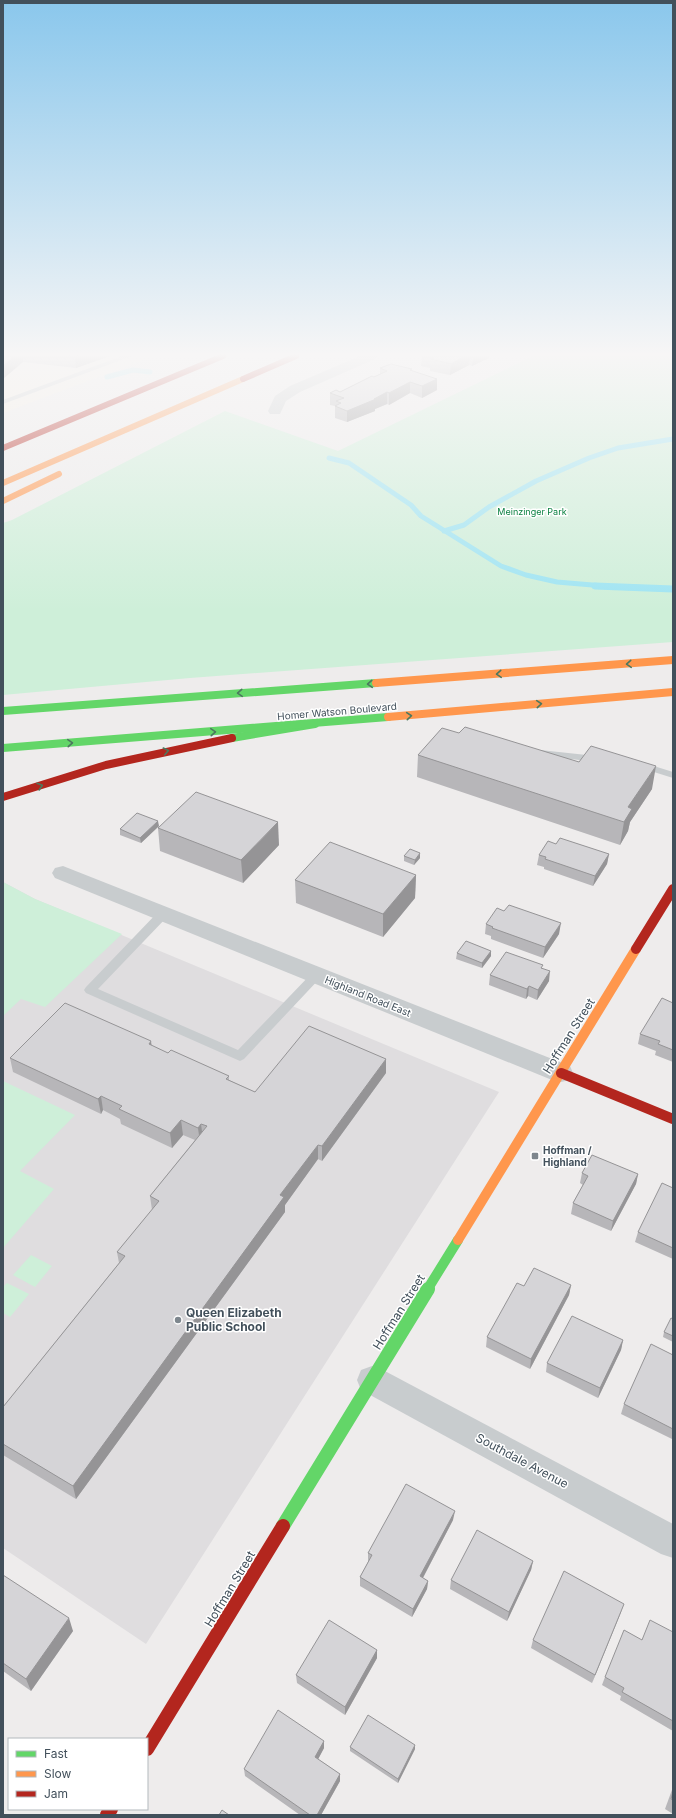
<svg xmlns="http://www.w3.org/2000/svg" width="676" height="1818" viewBox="0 0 676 1818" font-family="Inter,sans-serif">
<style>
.commercial{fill:#f6f0e6}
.education{fill:#dfdddf}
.green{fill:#ceefd9}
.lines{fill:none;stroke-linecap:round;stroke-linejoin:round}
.stream-far1{stroke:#9ee4f2;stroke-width:5}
.stream{stroke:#9ee4f2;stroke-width:7}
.lane{fill:#c8ccce;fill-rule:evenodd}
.street{fill:#c8ccce;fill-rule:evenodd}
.fast-far2{stroke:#63d668;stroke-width:8}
.fast-far1{stroke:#63d668;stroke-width:10}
.fast{stroke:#63d668;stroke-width:14}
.slow-far2{stroke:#ff974d;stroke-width:6}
.slow-far1{stroke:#ff974d;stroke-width:8}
.slow{stroke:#ff974d;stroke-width:10}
.jam-far3{stroke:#b3261e;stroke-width:6}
.jam-far2{stroke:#b3261e;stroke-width:8}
.jam-far1{stroke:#b3261e;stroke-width:10}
.jam{stroke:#b3261e;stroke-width:14}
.wall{fill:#b7b6b9}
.shaded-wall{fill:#959496}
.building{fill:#d5d4d7;stroke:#959496}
.oneway{stroke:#4c785f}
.poi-dot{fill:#7e878e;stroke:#fff;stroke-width:1.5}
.labels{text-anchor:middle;stroke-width:3;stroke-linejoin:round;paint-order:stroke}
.far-park-label{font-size:9px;fill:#0d8243;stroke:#fff}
.street-label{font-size:10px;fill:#42505b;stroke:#fff}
.poi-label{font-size:10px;font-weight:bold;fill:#42505b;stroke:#fff;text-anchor:start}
.near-street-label{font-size:12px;fill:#42505b;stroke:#fff}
.near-poi-label{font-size:12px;font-weight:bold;fill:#42505b;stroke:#fff;text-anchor:start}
</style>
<rect width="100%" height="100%" fill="#eeecec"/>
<path class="commercial" d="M 3,356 L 154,356 L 3,413 Z"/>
<path class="education" d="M 3,882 L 35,899 L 499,1092 L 146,1644 L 3,1548 Z"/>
<g class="green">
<path d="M 533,356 L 673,356 L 673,642 L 190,678 L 3,695 L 3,523 L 12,520 L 225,411 L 338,451 Z"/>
<path d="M 3,882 L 35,899 L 122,934 L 45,1007 L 21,999 L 3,1016 Z"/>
<path d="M 3,1081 L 75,1115 L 20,1171 L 54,1189 L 3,1248 Z"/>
<path d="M 31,1255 L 52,1266 L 35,1287 L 13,1275 Z"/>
<path d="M 7,1283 L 29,1294 L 10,1317 L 3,1313 L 3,1287 Z"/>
</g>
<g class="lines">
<g class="stream-far1">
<path d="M 107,377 L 133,370 L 150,372"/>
<path d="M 329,458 L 349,463 L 411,505 L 421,516 L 501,566 L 526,575 L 557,582 L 616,587"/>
<path d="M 444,531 L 464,525 L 489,507 L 536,481 L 589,458 L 618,448 L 673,439"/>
</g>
<path class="stream" d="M 595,586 L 673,589"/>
<g class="lane">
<path d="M 122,356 L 132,356 L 3,404 L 3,400 Z"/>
<path d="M 540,750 L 596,756 L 601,759 L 596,762 L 537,755 L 535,753 L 537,751 Z"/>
<path d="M 641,762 L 673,772 L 673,778 L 638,767 L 636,765 L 638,763 Z"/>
<path d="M 163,910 L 167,911 L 169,914 L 167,917 L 98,989 L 238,1050 L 312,973 L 320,973 L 322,976 L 244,1059 L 240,1061 L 86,993 L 84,990 L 86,987 L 159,911 Z"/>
</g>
<g class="street">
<path d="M 360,356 L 377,356 L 375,359 L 300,392 L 286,401 L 280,414 L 270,414 L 268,411 L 275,396 L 290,386 Z"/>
<path d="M 63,866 L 570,1066 L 573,1073 L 570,1080 L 561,1082 L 552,1080 L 55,878 L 52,873 L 55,868 Z"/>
<path d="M 372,1366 L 383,1370 L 673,1524 L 673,1558 L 661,1554 L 361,1390 L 357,1380 L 361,1370 Z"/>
</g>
<g class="fast-far2">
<path d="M 3,711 L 376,683"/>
<path d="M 232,738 L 315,724"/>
<path d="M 3,748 L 388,717"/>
</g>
<path class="fast-far1" d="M 427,1290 L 458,1240"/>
<path class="fast" d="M 283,1526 L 428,1289"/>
<g class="slow-far2">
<path d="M 3,483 L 243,379"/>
<path d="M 3,501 L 59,474"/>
</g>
<g class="slow-far1">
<path d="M 376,683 L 673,660"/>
<path d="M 388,717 L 673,692"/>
</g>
<path class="slow" d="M 458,1240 L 636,949"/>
<g class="jam-far3">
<path d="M 243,379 L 296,356"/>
<path d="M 3,448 L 223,356"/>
</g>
<path class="jam-far2" d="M 3,797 L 106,765 L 232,738"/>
<g class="jam-far1">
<path d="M 636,949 L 673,889"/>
<path d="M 561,1073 L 673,1119"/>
</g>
<g class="jam">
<path d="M 147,1749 L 283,1526"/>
<path d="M 107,1815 L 111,1809"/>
</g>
</g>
<g class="wall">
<path d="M 3,356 L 110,356 L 76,368 L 23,362 Z"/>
<path d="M 422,356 L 489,356 L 489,358 L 472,366 L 469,365 L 450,375 L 430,371 L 430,368 L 421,366 Z"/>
<path d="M 380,368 L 411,370 L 437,390 L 422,398 L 410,393 L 389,405 L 387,404 L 375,409 L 375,411 L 347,422 L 335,418 L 335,406 L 330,405 L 330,393 L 340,392 L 380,374 Z"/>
<path d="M 459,733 L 652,789 L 630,822 L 628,831 L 620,845 L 417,777 L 418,755 Z"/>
<path d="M 159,826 L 141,843 L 120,835 L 120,829 Z"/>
<path d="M 158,828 L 279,845 L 243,883 L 160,851 Z"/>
<path d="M 556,844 L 609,854 L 607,864 L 593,886 L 544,869 L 544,867 L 537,865 L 539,855 Z"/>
<path d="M 404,856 L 420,858 L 414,865 L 404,861 Z"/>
<path d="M 416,875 L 415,898 L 383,937 L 296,903 L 295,880 Z"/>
<path d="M 486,924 L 559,934 L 543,958 L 491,939 L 491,936 L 485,934 Z"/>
<path d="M 491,951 L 491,956 L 482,968 L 456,959 L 457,953 Z"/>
<path d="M 542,968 L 549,981 L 537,1000 L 528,996 L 526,999 L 489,985 L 490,975 Z"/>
<path d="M 673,1003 L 673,1062 L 655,1055 L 656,1051 L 638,1044 L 640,1034 Z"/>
<path d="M 152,1046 L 168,1053 L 229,1076 L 229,1080 L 255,1092 L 386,1073 L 322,1161 L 318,1159 L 285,1205 L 285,1212 L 76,1499 L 3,1455 L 3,1407 L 119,1263 L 117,1252 L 152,1210 L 150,1196 L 195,1140 L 183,1135 L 172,1148 L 121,1124 L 120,1119 L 103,1110 L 101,1114 L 13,1072 L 10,1058 Z"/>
<path d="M 582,1173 L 638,1174 L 636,1184 L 611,1231 L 571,1214 L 573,1203 L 583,1185 L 580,1183 Z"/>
<path d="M 673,1188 L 673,1259 L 635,1242 L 638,1232 Z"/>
<path d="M 571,1285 L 569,1295 L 530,1369 L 486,1347 L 487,1337 L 524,1286 Z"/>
<path d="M 673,1319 L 673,1342 L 663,1337 L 664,1332 Z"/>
<path d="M 623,1340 L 621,1350 L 598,1398 L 546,1372 L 547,1363 Z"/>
<path d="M 673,1355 L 673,1436 L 672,1439 L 621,1414 L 624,1404 Z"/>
<path d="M 453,1520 L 423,1578 L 428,1581 L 427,1589 L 412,1617 L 360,1586 L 360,1577 L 368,1562 L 368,1553 Z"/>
<path d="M 533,1561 L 531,1570 L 507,1621 L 450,1589 L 451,1580 Z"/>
<path d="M 3,1575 L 73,1631 L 31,1691 L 3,1671 Z"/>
<path d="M 621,1612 L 592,1683 L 531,1648 L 533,1640 Z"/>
<path d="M 673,1632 L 673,1731 L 620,1700 L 621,1696 L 602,1685 L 605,1677 L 642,1640 Z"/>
<path d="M 377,1650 L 377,1658 L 345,1715 L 297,1683 L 296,1675 Z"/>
<path d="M 324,1741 L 324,1748 L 318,1759 L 340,1774 L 340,1781 L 321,1815 L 300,1815 L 245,1776 L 244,1769 Z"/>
<path d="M 415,1745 L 415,1749 L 398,1783 L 350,1751 L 350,1747 Z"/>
<path d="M 673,1787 L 673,1814 L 665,1809 Z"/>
</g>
<g class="shaded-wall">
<path d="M 15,356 L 23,356 L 23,362 L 3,379 L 3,366 Z"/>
<path d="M 78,356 L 110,356 L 76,368 L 75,357 Z"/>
<path d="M 465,356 L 470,356 L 469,365 L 450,375 L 451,364 Z"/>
<path d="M 473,356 L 489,356 L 489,358 L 472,366 Z"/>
<path d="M 437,379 L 437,390 L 422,398 L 422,386 Z"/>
<path d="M 410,382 L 410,393 L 389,405 L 389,393 Z"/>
<path d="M 387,392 L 387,404 L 375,409 L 375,411 L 347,422 L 347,411 Z"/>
<path d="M 656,766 L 652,789 L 630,822 L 628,831 L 620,845 L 624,822 L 628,807 Z"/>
<path d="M 158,821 L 159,826 L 141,843 L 140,838 Z"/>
<path d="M 278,822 L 279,845 L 243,883 L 241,860 Z"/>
<path d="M 420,853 L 420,858 L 414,865 L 415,860 Z"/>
<path d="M 609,854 L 607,864 L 593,886 L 595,876 Z"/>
<path d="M 416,875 L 415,898 L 383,937 L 383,914 Z"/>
<path d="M 561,923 L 559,934 L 543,958 L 545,947 Z"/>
<path d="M 491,951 L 491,956 L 482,968 L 482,963 Z"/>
<path d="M 550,971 L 549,981 L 537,1000 L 538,990 Z"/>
<path d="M 529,986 L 528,996 L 526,999 L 527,989 Z"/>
<path d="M 151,1041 L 153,1056 L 149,1044 Z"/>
<path d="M 386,1059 L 386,1073 L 322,1161 L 322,1146 Z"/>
<path d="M 101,1096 L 103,1110 L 101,1114 L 98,1099 Z"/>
<path d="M 181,1120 L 183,1135 L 172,1148 L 170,1133 Z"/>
<path d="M 201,1124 L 203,1139 L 200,1143 L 198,1128 Z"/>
<path d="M 318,1145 L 318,1159 L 285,1205 L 285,1212 L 76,1499 L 73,1486 L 280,1195 Z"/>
<path d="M 638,1174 L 636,1184 L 611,1231 L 613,1221 Z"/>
<path d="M 571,1285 L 569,1295 L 530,1369 L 531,1359 Z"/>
<path d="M 623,1340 L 621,1350 L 598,1398 L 600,1388 Z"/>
<path d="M 455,1511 L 453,1520 L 419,1585 L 420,1576 Z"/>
<path d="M 533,1561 L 531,1570 L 507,1621 L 509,1612 Z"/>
<path d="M 428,1581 L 427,1589 L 412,1617 L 413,1609 Z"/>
<path d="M 624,1604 L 621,1612 L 592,1683 L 595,1675 Z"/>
<path d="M 69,1618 L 73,1631 L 31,1691 L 26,1679 Z"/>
<path d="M 377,1650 L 377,1658 L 345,1715 L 345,1707 Z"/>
<path d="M 324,1741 L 324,1748 L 315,1765 L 315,1757 Z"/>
<path d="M 415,1745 L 415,1749 L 398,1783 L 398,1779 Z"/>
<path d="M 340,1774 L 340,1781 L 321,1815 L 317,1815 Z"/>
</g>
<g class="building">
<path d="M 3,356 L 15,356 L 3,366 Z"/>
<path d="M 67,356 L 78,356 L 75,357 Z"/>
<path d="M 428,356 L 465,356 L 451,364 L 431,359 L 434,358 Z"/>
<path d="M 391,364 L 412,369 L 410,370 L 437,379 L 422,386 L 410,382 L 389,393 L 387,392 L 374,399 L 376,399 L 347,411 L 335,406 L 341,403 L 336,401 L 344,398 L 330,393 L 336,390 L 340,392 L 372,376 L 374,377 L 387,371 L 380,368 Z"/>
<path d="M 465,727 L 579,762 L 591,746 L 656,766 L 628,807 L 632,809 L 624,822 L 418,755 L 442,728 L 459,733 Z"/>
<path d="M 196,792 L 278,822 L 241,860 L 158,828 Z"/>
<path d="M 137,813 L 158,821 L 140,838 L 120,829 Z"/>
<path d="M 560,838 L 609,854 L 595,876 L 545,859 L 546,857 L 539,855 L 548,841 L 556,844 Z"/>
<path d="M 330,842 L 416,875 L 383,914 L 295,880 Z"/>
<path d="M 410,849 L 420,853 L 415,860 L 404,856 Z"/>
<path d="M 509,905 L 561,923 L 545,947 L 492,928 L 493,927 L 486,924 L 497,908 L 504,911 Z"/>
<path d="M 466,941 L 491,951 L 482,963 L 457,953 Z"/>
<path d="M 506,952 L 543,965 L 541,968 L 550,971 L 538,990 L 529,986 L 527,989 L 490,975 Z"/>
<path d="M 662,998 L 673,1003 L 673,1050 L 658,1044 L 660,1041 L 640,1034 Z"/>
<path d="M 65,1003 L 151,1041 L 149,1044 L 168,1053 L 171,1050 L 229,1076 L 226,1079 L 255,1092 L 309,1026 L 386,1059 L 322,1146 L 318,1145 L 280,1195 L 284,1197 L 73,1486 L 3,1444 L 3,1407 L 125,1256 L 117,1252 L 159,1201 L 150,1196 L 207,1126 L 201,1124 L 198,1128 L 181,1120 L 170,1133 L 119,1109 L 122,1106 L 101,1096 L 98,1099 L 10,1058 Z"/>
<path d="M 592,1155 L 638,1174 L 613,1221 L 573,1203 L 588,1176 L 582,1173 Z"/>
<path d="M 662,1183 L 673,1188 L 673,1248 L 638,1232 Z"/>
<path d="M 534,1268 L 571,1285 L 531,1359 L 487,1337 L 517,1283 L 524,1286 Z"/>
<path d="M 572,1316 L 623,1340 L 600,1388 L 547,1363 Z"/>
<path d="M 671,1318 L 673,1319 L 673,1336 L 664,1332 Z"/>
<path d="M 651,1344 L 673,1355 L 673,1429 L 624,1404 Z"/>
<path d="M 406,1484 L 455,1511 L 420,1576 L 428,1581 L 413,1609 L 360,1577 L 372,1555 L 368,1553 Z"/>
<path d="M 477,1530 L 533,1561 L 509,1612 L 451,1580 Z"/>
<path d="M 564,1571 L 624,1604 L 595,1675 L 533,1640 Z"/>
<path d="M 3,1575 L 69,1618 L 26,1679 L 3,1663 Z"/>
<path d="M 329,1620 L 377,1650 L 345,1707 L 296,1675 Z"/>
<path d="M 650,1620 L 673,1632 L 673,1721 L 622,1692 L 624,1688 L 605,1677 L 624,1630 L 642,1640 Z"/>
<path d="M 278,1710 L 324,1741 L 315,1757 L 340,1774 L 317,1815 L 310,1815 L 244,1769 Z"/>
<path d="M 368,1715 L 415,1745 L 398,1779 L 350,1747 Z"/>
<path d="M 673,1792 L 673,1800 L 671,1799 Z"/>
<path d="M 222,1810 L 229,1815 L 219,1815 Z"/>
</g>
<defs><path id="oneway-chevron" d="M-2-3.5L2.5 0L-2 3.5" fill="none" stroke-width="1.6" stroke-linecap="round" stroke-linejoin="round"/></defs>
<g class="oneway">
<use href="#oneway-chevron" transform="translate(629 664) rotate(176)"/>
<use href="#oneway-chevron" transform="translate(499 674) rotate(176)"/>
<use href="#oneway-chevron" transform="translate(370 684) rotate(176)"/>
<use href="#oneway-chevron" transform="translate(240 693) rotate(176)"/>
<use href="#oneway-chevron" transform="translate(539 704) rotate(-5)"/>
<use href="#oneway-chevron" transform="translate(409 716) rotate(-5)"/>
<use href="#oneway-chevron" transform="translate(213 732) rotate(-4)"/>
<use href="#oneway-chevron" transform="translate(70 743) rotate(-4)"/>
<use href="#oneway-chevron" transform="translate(166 751) rotate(-13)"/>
<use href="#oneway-chevron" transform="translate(40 786) rotate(-17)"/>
</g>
<linearGradient id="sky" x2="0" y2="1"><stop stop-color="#8ac7ec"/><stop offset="0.58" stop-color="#f7f6f6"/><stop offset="1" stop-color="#f7f6f6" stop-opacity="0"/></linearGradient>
<rect width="676" height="611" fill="url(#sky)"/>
<g class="poi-dot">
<rect x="531" y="1152" width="8" height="8" rx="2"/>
<circle cx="178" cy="1320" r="4"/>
</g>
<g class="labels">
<g class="far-park-label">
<text x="532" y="515">Meinzinger Park</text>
</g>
<g class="street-label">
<text transform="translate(337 711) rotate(-5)" y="4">Homer Watson Boulevard</text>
<text transform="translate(368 996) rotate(22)" y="4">Highland Road East</text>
</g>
<g class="poi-label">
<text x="543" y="1154">Hoffman /<tspan x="543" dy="12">Highland</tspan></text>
</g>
<g class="near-street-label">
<text transform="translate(569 1036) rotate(-58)" y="4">Hoffman Street</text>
<text transform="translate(399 1312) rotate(-58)" y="4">Hoffman Street</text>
<text transform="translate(522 1461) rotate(28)" y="4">Southdale Avenue</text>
<text transform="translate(230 1589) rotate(-59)" y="4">Hoffman Street</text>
</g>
<g class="near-poi-label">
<text x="186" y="1317">Queen Elizabeth<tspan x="186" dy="14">Public School</tspan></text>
</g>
</g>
<rect width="676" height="1818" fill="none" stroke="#42505b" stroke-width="8"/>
<rect x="8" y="1738" width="140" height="72" fill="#ffffff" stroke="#b3b9bd"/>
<rect x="16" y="1751" width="20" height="6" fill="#63d668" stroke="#b3b9bd"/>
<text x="44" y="1758" font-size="12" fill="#42505b">Fast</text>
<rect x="16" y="1771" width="20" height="6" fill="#ff974d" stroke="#b3b9bd"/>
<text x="44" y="1778" font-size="12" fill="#42505b">Slow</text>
<rect x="16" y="1791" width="20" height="6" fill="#b3261e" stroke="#b3b9bd"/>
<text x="44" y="1798" font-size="12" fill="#42505b">Jam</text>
</svg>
